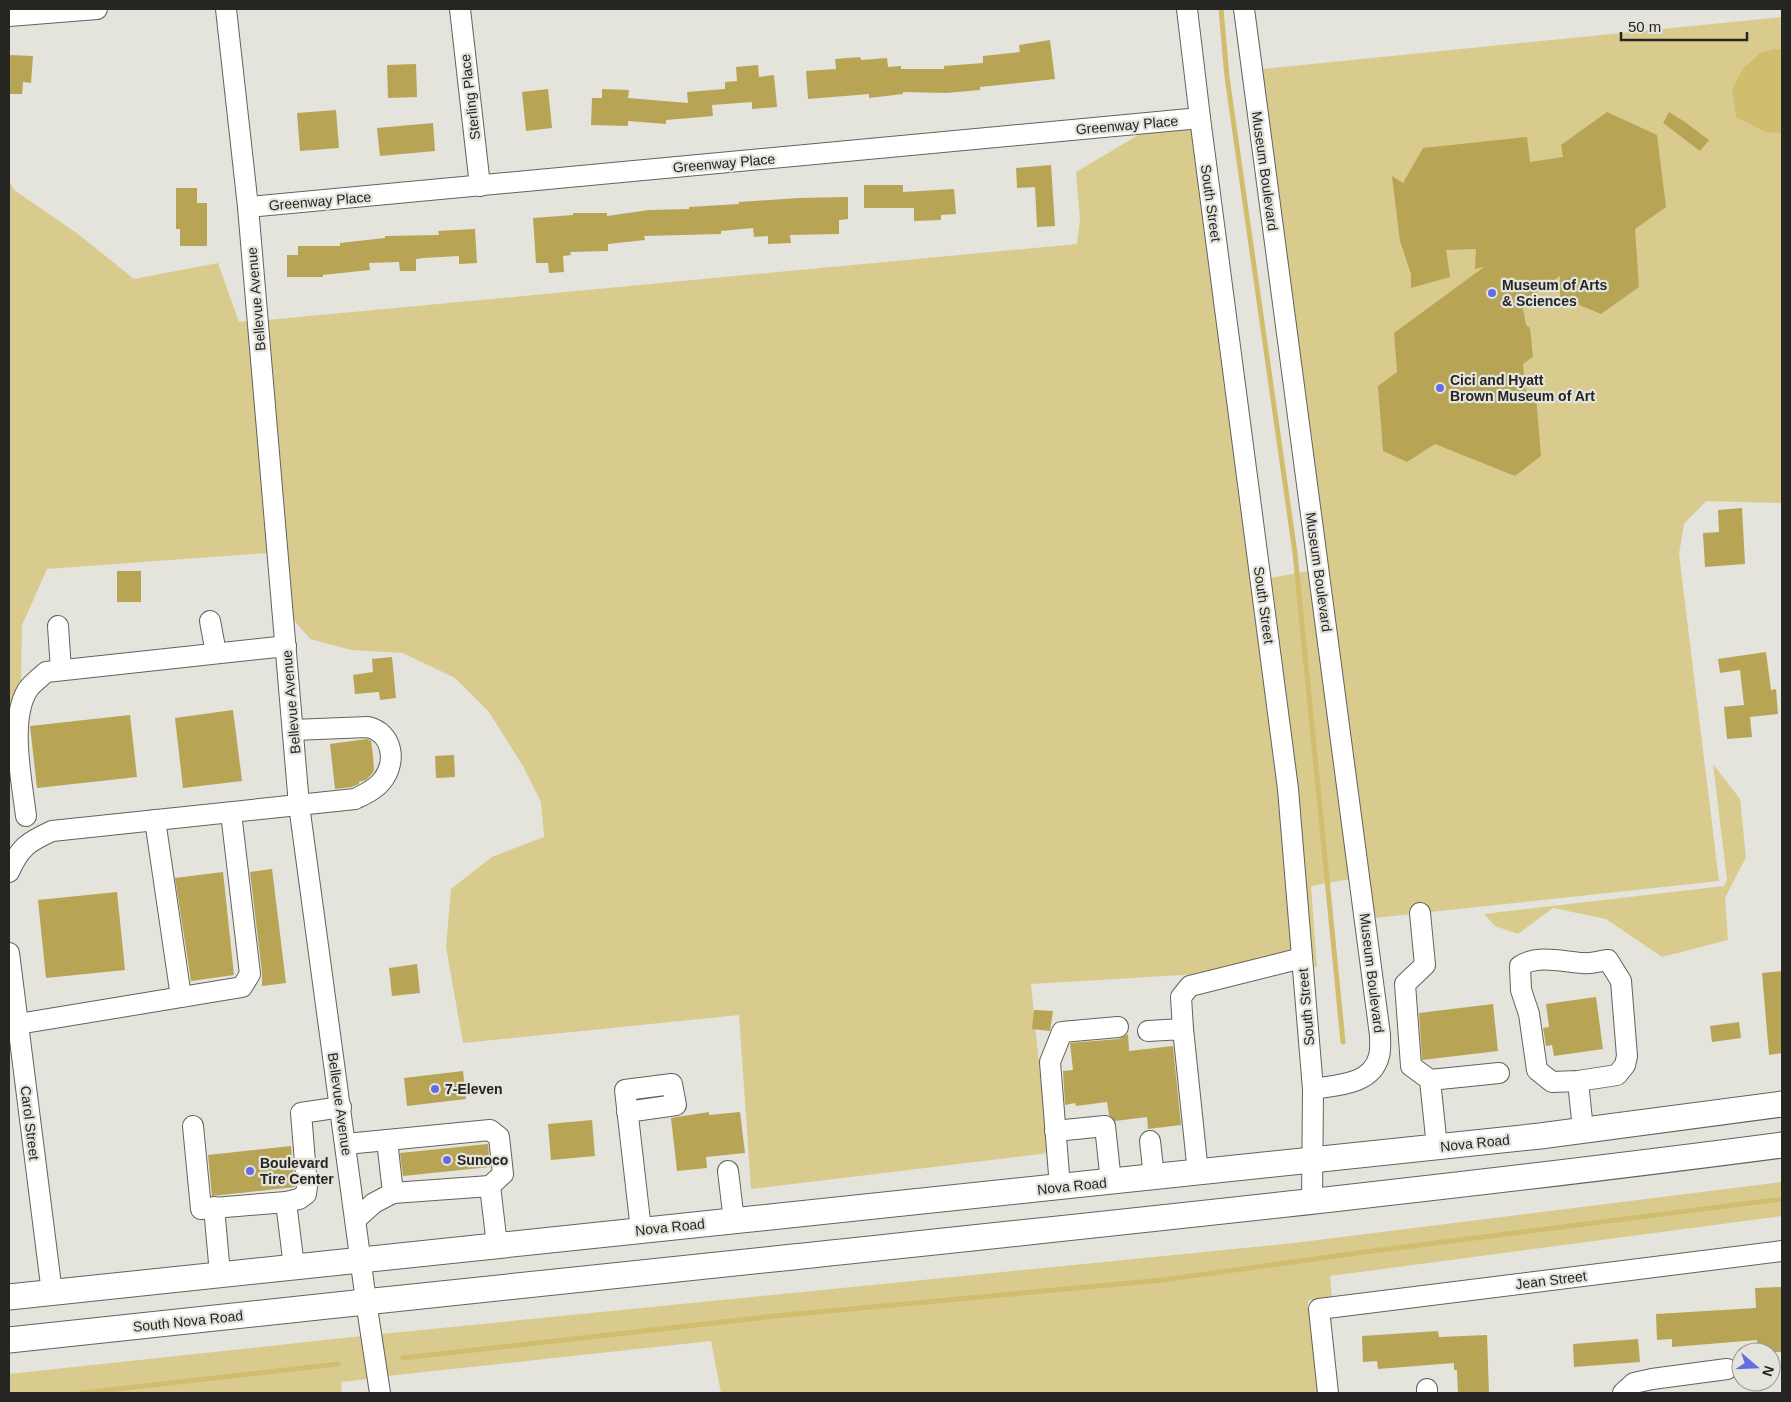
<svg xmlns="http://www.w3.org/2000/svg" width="1791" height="1402" viewBox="0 0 1791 1402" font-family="Arial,sans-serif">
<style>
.green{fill:#d9cb8e}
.water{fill:#d0be6e}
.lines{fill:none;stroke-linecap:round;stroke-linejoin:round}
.stream{stroke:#d0be6e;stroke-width:5}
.building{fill:#b7a555}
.minor-casing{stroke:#64625c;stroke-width:22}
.major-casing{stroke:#64625c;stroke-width:27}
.minor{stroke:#fff;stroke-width:20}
.major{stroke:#fff;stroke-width:25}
.poi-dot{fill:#646ce4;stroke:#e4e3dc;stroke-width:2}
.labels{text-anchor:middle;stroke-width:4.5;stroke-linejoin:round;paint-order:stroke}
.street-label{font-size:14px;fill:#252522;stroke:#e4e3dc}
.poi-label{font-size:14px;font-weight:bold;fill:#252522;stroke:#e4e3dc;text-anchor:start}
</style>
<rect width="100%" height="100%" fill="#e4e3dc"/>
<g class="green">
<path d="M 1782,17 L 1782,503 L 1706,501 L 1684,524 L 1679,554 L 1719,881 L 1365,919 L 1252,70 Z"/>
<path d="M 1191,128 L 1279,789 L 1292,951 L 1199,974 L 1031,984 L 1048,1153 L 751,1189 L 739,1015 L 463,1043 L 446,947 L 451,889 L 492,857 L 544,837 L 541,802 L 523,766 L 489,712 L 455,678 L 403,653 L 351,650 L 310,639 L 293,619 L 267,320 L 1077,244 L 1080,219 L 1076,172 L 1142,133 Z"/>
<path d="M 9,181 L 14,190 L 78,234 L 134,279 L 218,263 L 239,322 L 248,321 L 268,553 L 47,569 L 22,625 L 21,678 L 28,714 L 9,716 Z"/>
<path d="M 1309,571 L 1350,879 L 1311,886 L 1317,967 L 1313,967 L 1312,964 L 1314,963 L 1312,956 L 1298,788 L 1270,578 Z"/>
<path d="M 1713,764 L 1740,799 L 1746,857 L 1725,898 L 1728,940 L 1662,957 L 1606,919 L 1553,908 L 1518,934 L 1495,926 L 1484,914 L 1724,886 L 1727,880 Z"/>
<path d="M 1782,1182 L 1782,1216 L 1330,1276 L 1332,1298 L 1309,1300 L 1308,1302 L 1318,1393 L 721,1393 L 711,1341 L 387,1376 L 381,1334 L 1294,1243 Z"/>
<path d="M 362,1336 L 368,1379 L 341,1382 L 342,1393 L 9,1393 L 9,1374 Z"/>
</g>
<path class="water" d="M 1773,49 L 1782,49 L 1782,133 L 1765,132 L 1736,117 L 1732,90 L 1742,70 L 1760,53 Z"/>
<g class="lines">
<g class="stream">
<path d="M 1221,9 L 1227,77 L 1295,553 L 1343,1042"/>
<path d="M 403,1358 L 785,1315 L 1163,1280 L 1357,1253 L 1782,1199"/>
<path d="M 82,1393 L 338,1364"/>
</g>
</g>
<g class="building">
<path d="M 1050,40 L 1055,79 L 980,87 L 980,90 L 946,93 L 903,92 L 903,94 L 869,98 L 869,94 L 808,99 L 806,71 L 836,69 L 835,59 L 860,57 L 861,60 L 887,58 L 888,67 L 901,66 L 901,69 L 944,69 L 944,66 L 983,63 L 983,56 L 1020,52 L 1019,45 Z"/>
<path d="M 9,55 L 33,56 L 31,83 L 23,82 L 22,94 L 9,94 Z"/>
<path d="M 416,64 L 417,97 L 388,98 L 387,65 Z"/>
<path d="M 758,65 L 759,77 L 774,75 L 777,107 L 752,109 L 752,102 L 712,105 L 713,116 L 666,120 L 666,124 L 628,121 L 628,126 L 591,125 L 592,98 L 602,98 L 602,89 L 629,90 L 628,98 L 688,103 L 687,92 L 725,89 L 725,82 L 737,81 L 736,67 Z"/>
<path d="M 548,89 L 552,128 L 526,131 L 522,92 Z"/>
<path d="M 336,110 L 339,148 L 300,151 L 297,113 Z"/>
<path d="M 1607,112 L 1657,135 L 1666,207 L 1635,229 L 1639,287 L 1601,314 L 1560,297 L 1560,276 L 1522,303 L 1526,325 L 1530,328 L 1533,357 L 1523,364 L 1526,393 L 1536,396 L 1541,456 L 1515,476 L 1435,444 L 1407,462 L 1383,451 L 1378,386 L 1397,372 L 1394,333 L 1484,267 L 1475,269 L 1476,249 L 1446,250 L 1450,277 L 1411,288 L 1411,274 L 1400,241 L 1392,176 L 1403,183 L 1423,148 L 1527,137 L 1530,162 L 1563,157 L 1561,145 Z"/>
<path d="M 1669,112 L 1685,122 L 1709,140 L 1700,151 L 1663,123 Z"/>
<path d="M 433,123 L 435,151 L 380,156 L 377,128 Z"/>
<path d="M 1051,165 L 1055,226 L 1037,227 L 1035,187 L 1017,188 L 1016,168 Z"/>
<path d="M 864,185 L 903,185 L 903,192 L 954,189 L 956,214 L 941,215 L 941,220 L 914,221 L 914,208 L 864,208 Z"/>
<path d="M 176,188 L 197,188 L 197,203 L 207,203 L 207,246 L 180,246 L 180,229 L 176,229 Z"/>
<path d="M 848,197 L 848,219 L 839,220 L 839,234 L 790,235 L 791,243 L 768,244 L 768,236 L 754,237 L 753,228 L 721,231 L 721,234 L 644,236 L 645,240 L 608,244 L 608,251 L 570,252 L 571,255 L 563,256 L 564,272 L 549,273 L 548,263 L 536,263 L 533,218 L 573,215 L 573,213 L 607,213 L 607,216 L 649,210 L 689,209 L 689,207 L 739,204 L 739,202 L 799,198 Z"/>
<path d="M 475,229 L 477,263 L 459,264 L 459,256 L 423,258 L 416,259 L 416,271 L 400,271 L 399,262 L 369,263 L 370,270 L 323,275 L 323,277 L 287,277 L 287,255 L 298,255 L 298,246 L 340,246 L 340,243 L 385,238 L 385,236 L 439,235 L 438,231 Z"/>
<path d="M 1742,508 L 1745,564 L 1705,567 L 1703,533 L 1719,532 L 1718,510 Z"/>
<rect x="117" y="571" width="24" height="31"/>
<path d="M 1766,652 L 1771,690 L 1776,689 L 1778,714 L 1750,717 L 1752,737 L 1727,739 L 1724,707 L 1744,705 L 1740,670 L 1720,673 L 1718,659 Z"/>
<path d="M 392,657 L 396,698 L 380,700 L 379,692 L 355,694 L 353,675 L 373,672 L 372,659 Z"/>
<path d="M 233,710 L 242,781 L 183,788 L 175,718 Z"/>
<path d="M 130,715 L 137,777 L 37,788 L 30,726 Z"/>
<path d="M 367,739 L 371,741 L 373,756 L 374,770 L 372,774 L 366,780 L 359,782 L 359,784 L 352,787 L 335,789 L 330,744 Z"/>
<path d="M 454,755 L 455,777 L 436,778 L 435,756 Z"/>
<path d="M 272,869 L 286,983 L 262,986 L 262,973 L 250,872 Z"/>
<path d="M 223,872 L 234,975 L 191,981 L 175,878 Z"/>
<path d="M 117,892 L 125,970 L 46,978 L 38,900 Z"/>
<path d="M 417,964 L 420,993 L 392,996 L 389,968 Z"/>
<path d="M 1782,971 L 1782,1053 L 1769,1055 L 1762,973 Z"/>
<path d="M 1596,997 L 1603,1049 L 1554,1056 L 1552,1045 L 1546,1046 L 1543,1028 L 1549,1027 L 1546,1004 Z"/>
<path d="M 1493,1004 L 1498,1051 L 1422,1060 L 1419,1013 Z"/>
<path d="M 1034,1010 L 1053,1011 L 1050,1031 L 1032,1029 Z"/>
<path d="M 1739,1022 L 1741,1038 L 1712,1042 L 1710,1026 Z"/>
<path d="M 1128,1034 L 1129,1051 L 1173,1046 L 1181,1125 L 1148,1129 L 1147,1117 L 1115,1121 L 1109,1115 L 1107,1102 L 1076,1106 L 1075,1103 L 1065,1105 L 1063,1071 L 1073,1070 L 1070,1043 L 1119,1039 Z"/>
<path d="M 463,1071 L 466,1099 L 407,1106 L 404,1078 Z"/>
<path d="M 709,1112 L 709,1115 L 740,1112 L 745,1153 L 706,1157 L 707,1168 L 677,1171 L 671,1118 Z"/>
<path d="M 592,1120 L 595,1156 L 551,1160 L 548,1124 Z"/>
<path d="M 488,1144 L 490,1167 L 403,1176 L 400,1153 Z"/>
<path d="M 291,1146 L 295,1187 L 212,1196 L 208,1155 Z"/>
<path d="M 1782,1287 L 1782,1352 L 1758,1352 L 1757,1340 L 1672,1347 L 1672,1339 L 1657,1340 L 1656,1314 L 1756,1308 L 1755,1288 Z"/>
<path d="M 1438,1331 L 1439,1337 L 1487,1335 L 1489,1393 L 1458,1393 L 1457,1370 L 1454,1370 L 1454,1363 L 1378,1369 L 1377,1361 L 1363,1362 L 1362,1336 Z"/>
<path d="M 1638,1339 L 1640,1362 L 1574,1367 L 1573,1344 Z"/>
</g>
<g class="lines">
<g class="minor-casing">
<g id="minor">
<path d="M 226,9 L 248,207 L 299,805 L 366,1301 L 380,1393"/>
<path d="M 460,9 L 480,186"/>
<path d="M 1187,9 L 1200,118 L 1288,789 L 1313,1089 L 1312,1203"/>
<path d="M 1244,9 L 1380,1035 C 1380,1042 1381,1049 1379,1056 C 1372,1085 1337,1085 1313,1089"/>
<path d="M 9,16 L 97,9"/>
<path d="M 248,207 L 1200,118"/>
<path d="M 210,621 L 216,653"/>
<path d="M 58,626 L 61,670"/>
<path d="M 26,816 C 22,782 9,721 27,691 C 31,684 40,678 46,672 L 286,646"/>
<path d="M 155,820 L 181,997"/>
<path d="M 9,872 C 20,847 28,842 52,831 L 355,799 C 365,794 375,790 382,781 C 397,762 393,733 368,727 L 293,730"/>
<path d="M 1420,913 L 1425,965 L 1405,984 L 1411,1066 L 1430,1080 L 1437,1147"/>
<path d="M 9,953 L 52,1293"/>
<path d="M 18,1024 L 242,987 L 250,974 L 231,813"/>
<path d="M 1183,1029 L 1181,997 L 1190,986 L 1302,958"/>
<path d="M 1148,1031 L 1183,1029 L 1198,1173"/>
<path d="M 1430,1080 L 1499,1073"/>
<path d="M 1578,1081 L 1552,1082 L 1537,1070 L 1529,1014 L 1521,990 L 1520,966 C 1538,954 1563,962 1583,963 C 1591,964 1600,961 1608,960 L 1621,981 L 1627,1056 L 1625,1065 L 1617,1075 L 1578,1081 L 1583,1130"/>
<path d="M 627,1112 L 676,1105 L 672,1084 L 625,1090 L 641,1230"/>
<path d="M 193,1126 L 201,1209 L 286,1202 L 299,1199 L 306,1194 L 307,1186 L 301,1113 L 341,1107"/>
<path d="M 1055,1131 L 1105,1126 L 1111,1182"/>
<path d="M 387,1140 L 393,1193 L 490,1186"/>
<path d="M 1150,1141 L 1154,1177"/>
<path d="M 346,1144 L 490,1130 L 499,1137 L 503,1174 L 490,1186 L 497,1245"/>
<path d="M 728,1171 L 734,1221"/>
<path d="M 1060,1187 L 1050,1062 L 1062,1032 L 1118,1027"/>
<path d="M 286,1202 L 294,1267"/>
<path d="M 214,1207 L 220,1274"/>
<path d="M 356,1219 L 374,1203 L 393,1193"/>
<path d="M 1427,1389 L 1427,1393"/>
<path d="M 1328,1393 L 1319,1309 L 1782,1251"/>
<path d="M 1623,1393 L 1634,1383 L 1652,1379 L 1727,1369"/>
</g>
</g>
<g class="major-casing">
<g id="major">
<path d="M 9,1297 L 1540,1136 L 1782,1104"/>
<path d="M 9,1340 C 270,1312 532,1284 793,1257 C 1123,1222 1453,1188 1782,1145"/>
</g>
</g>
<use href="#minor" class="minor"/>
<use href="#major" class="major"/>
</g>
<g class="poi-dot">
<circle cx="1492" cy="293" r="5"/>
<circle cx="1440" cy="388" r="5"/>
<circle cx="435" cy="1089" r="5"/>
<circle cx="447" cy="1160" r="5"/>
<circle cx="250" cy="1171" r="5"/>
</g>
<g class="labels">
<g class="street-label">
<text transform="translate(470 97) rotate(-97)" y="5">Sterling Place</text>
<text transform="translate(1127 125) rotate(-5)" y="5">Greenway Place</text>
<text transform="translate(724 163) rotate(-5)" y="5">Greenway Place</text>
<text transform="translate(1265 171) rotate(82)" y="5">Museum Boulevard</text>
<text transform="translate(320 201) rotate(-5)" y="5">Greenway Place</text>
<text transform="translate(1211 203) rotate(82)" y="5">South Street</text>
<text transform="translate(256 299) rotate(-95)" y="5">Bellevue Avenue</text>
<text transform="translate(1319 572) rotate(82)" y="5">Museum Boulevard</text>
<text transform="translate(1264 605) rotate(82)" y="5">South Street</text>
<text transform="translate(291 702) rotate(-95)" y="5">Bellevue Avenue</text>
<text transform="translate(1372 973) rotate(83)" y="5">Museum Boulevard</text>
<text transform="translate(1306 1007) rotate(-95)" y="5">South Street</text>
<text transform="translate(340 1104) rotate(82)" y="5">Bellevue Avenue</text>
<text transform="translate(30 1123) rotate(83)" y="5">Carol Street</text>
<text transform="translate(1475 1143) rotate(-6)" y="5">Nova Road</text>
<text transform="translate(1072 1186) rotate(-6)" y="5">Nova Road</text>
<text transform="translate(670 1227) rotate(-6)" y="5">Nova Road</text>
<text transform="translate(1551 1280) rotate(-7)" y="5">Jean Street</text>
<text transform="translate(188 1321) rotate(-6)" y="5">South Nova Road</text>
</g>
<g class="poi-label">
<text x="1502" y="290">Museum of Arts<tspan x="1502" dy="16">&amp; Sciences</tspan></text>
<text x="1450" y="385">Cici and Hyatt<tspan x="1450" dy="16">Brown Museum of Art</tspan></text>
<text x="445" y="1094">7-Eleven</text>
<text x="457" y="1165">Sunoco</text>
<text x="260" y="1168">Boulevard<tspan x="260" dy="16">Tire Center</tspan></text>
</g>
</g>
<rect width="1791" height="1402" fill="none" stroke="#252522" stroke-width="20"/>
<g transform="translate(1756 1367) rotate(109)"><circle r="24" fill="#e4e3dc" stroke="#989792"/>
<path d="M0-4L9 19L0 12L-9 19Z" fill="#646ce4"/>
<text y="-8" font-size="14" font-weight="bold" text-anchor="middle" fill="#252522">N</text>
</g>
<path d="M1621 32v8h126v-8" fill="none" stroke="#252522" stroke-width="2.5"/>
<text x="1628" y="32" font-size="15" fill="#252522" stroke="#e4e3dc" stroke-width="4" paint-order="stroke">50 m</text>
</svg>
